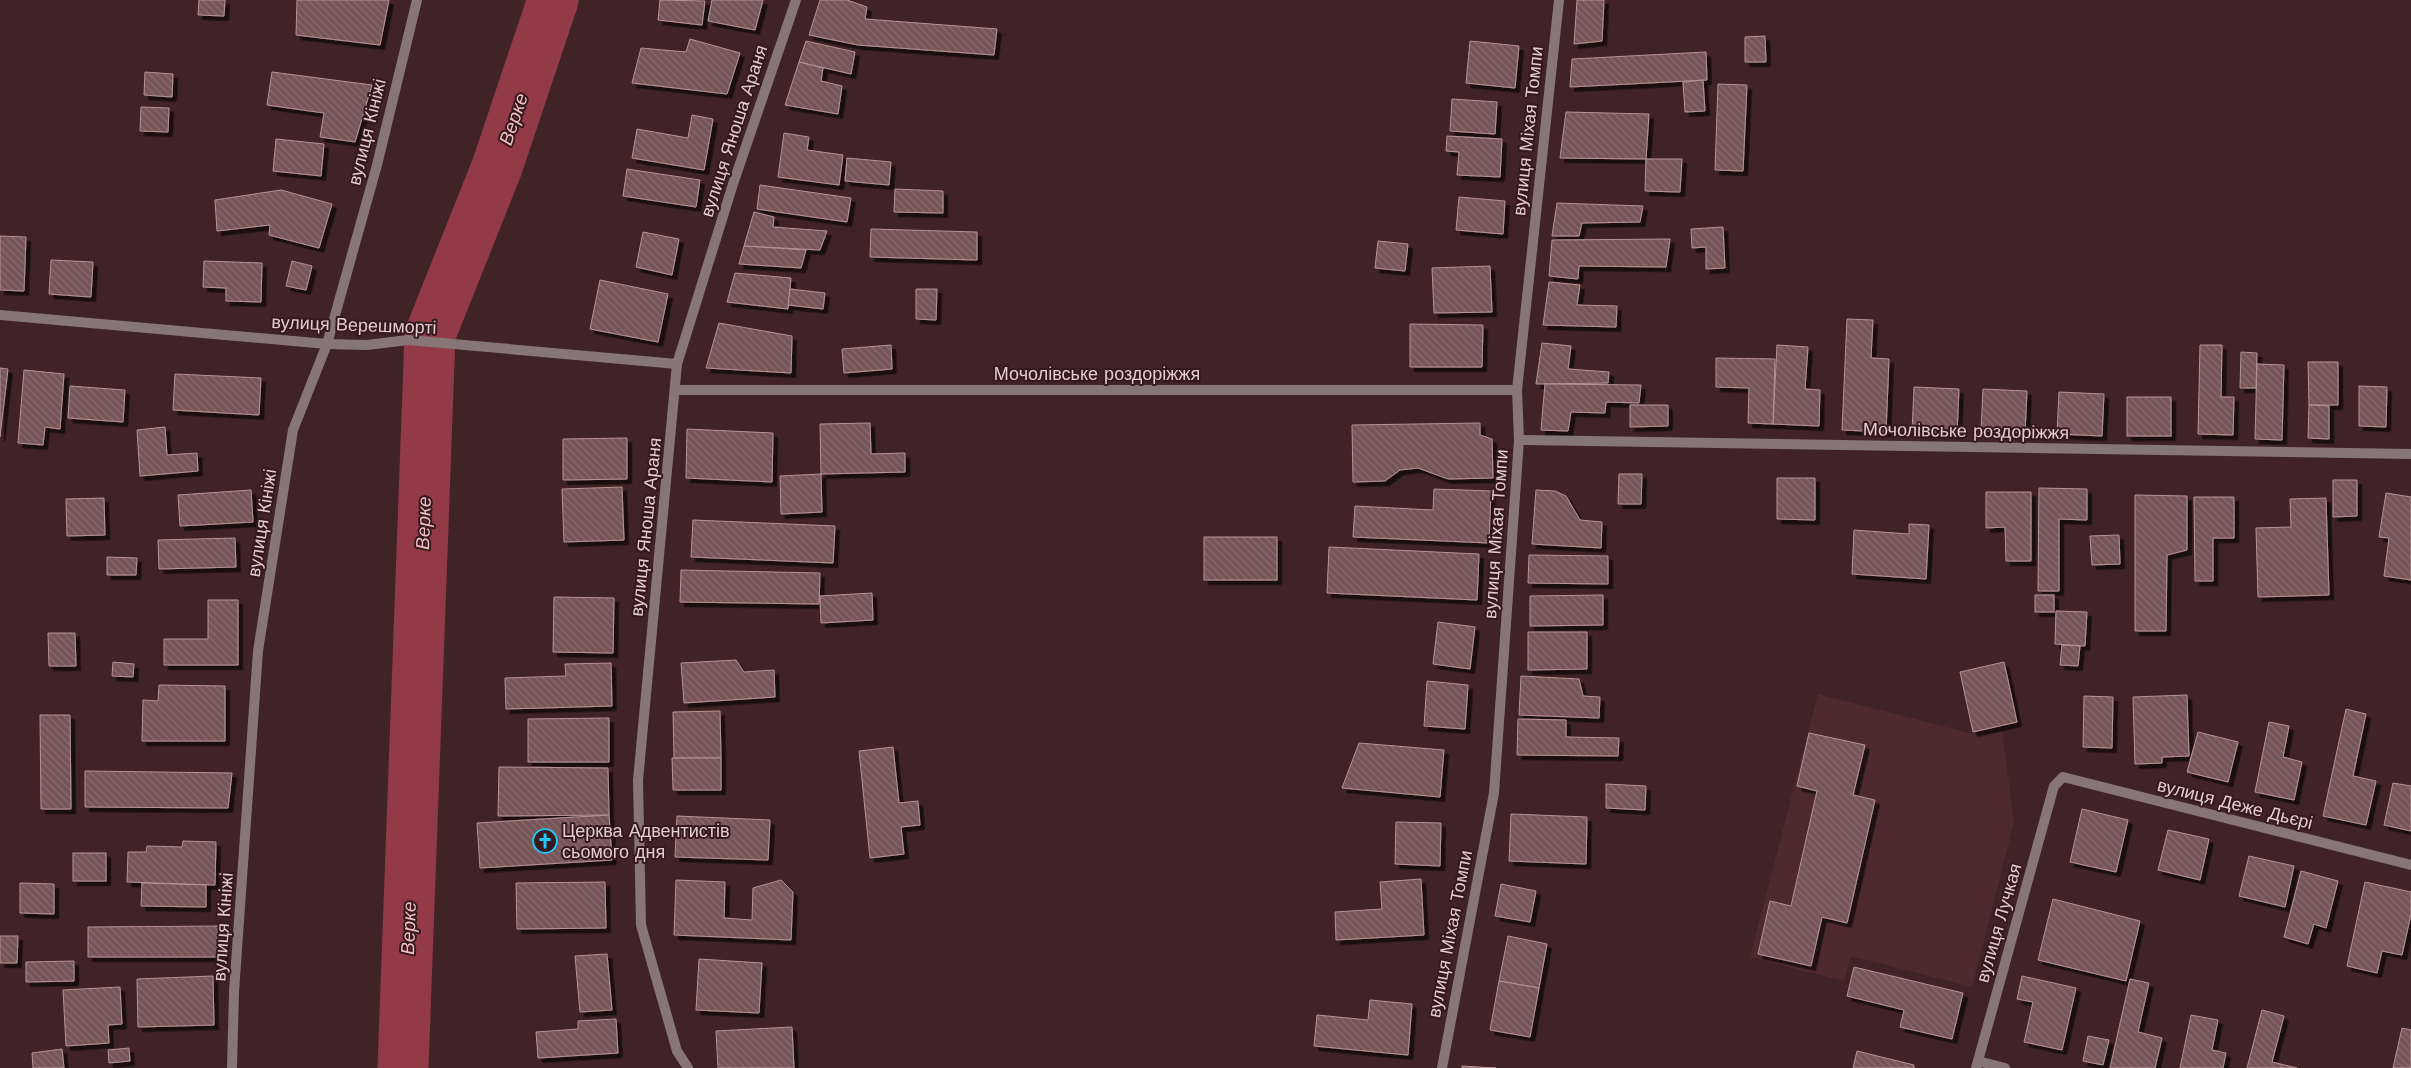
<svg xmlns="http://www.w3.org/2000/svg" width="2411" height="1068" viewBox="0 0 2411 1068" font-family="'Work Sans',sans-serif">
<style>
.built{fill:#4e2a2d}
.lines{fill:none;stroke-linecap:round;stroke-linejoin:round}
.river{stroke:#923b46;stroke-width:51}
.building{fill:url(#building-back-hatch);stroke:#b89395;filter:url(#shadow)}
.minor{stroke:#867676;stroke-width:10}
.tertiary{stroke:#867676;stroke-width:10}
.labels{text-anchor:middle;stroke-width:4;stroke-linejoin:round;paint-order:stroke}
.street-label{font-size:18px;fill:#e1cdce;stroke:#35191c}
.poi-label{font-size:18px;fill:#e1cdce;stroke:#35191c;text-anchor:start}
.water-label{font-size:19px;font-style:italic;fill:#f3bfc2;stroke:#35191c}
</style>
<defs>
<pattern id="building-back-hatch" width="6" height="6" patternUnits="userSpaceOnUse" patternTransform="scale(1.25)"><rect width="6" height="6" fill="#755456"/><path d="M-1 5l2 2M0 0l6 6M5-1l2 2" fill="none" stroke="#886b6d"/></pattern>
<filter id="shadow"><feDropShadow dx="4.5" dy="4.5" stdDeviation="0" flood-color="#0009"/></filter>
</defs>
<rect width="100%" height="100%" fill="#402325"/>
<path class="built" d="M 1818,694 L 1977,735 L 2002,731 L 2014,822 L 1972,987 L 1851,956 L 1844,981 L 1750,957 Z"/>
<g class="lines">
<path class="river" d="M 403,1068 L 430,335 L 497,167 L 553,0"/>
</g>
<g class="building">
<path d="M 199,0 L 225,0 L 224,16 L 198,15 Z"/>
<path d="M 297,0 L 389,0 L 380,45 L 296,35 Z"/>
<path d="M 660,0 L 705,1 L 702,25 L 658,20 Z"/>
<path d="M 712,0 L 763,0 L 755,30 L 708,21 Z"/>
<path d="M 820,0 L 847,0 L 867,7 L 865,19 L 997,29 L 994,55 L 858,45 L 809,35 Z"/>
<path d="M 1577,0 L 1604,0 L 1602,41 L 1574,44 Z"/>
<path d="M 1765,36 L 1766,62 L 1745,62 L 1745,37 Z"/>
<path d="M 690,39 L 740,53 L 727,94 L 632,83 L 641,48 L 686,52 Z"/>
<path d="M 806,41 L 855,52 L 851,74 L 799,62 Z"/>
<path d="M 1470,41 L 1519,46 L 1515,88 L 1466,83 Z"/>
<path d="M 1706,52 L 1707,80 L 1570,87 L 1572,59 Z"/>
<path d="M 799,62 L 823,68 L 821,81 L 842,86 L 838,114 L 785,105 Z"/>
<path d="M 145,72 L 173,74 L 172,97 L 144,95 Z"/>
<path d="M 272,72 L 372,85 L 355,142 L 320,137 L 324,113 L 267,105 Z"/>
<path d="M 1703,80 L 1705,111 L 1685,112 L 1683,82 Z"/>
<path d="M 1718,84 L 1747,85 L 1743,171 L 1715,170 Z"/>
<path d="M 1452,99 L 1497,102 L 1495,134 L 1450,131 Z"/>
<path d="M 141,107 L 169,108 L 168,132 L 140,131 Z"/>
<path d="M 1566,112 L 1649,114 L 1646,159 L 1560,158 Z"/>
<path d="M 692,115 L 713,119 L 704,170 L 632,158 L 637,129 L 688,138 Z"/>
<path d="M 784,133 L 809,137 L 807,150 L 843,155 L 839,185 L 778,177 Z"/>
<path d="M 1447,136 L 1502,139 L 1500,177 L 1457,175 L 1459,152 L 1446,151 Z"/>
<path d="M 276,139 L 324,144 L 321,176 L 273,171 Z"/>
<path d="M 847,158 L 891,162 L 889,185 L 845,181 Z"/>
<path d="M 1646,159 L 1682,159 L 1680,192 L 1645,191 Z"/>
<path d="M 627,169 L 700,180 L 696,207 L 623,196 Z"/>
<path d="M 760,185 L 851,198 L 847,222 L 757,209 Z"/>
<path d="M 895,189 L 943,191 L 943,213 L 894,212 Z"/>
<path d="M 281,190 L 332,204 L 319,248 L 269,235 L 270,225 L 217,231 L 215,200 Z"/>
<path d="M 1459,197 L 1505,201 L 1503,234 L 1456,230 Z"/>
<path d="M 1557,203 L 1643,206 L 1640,222 L 1582,223 L 1579,236 L 1552,236 Z"/>
<path d="M 754,212 L 774,217 L 773,227 L 827,231 L 820,250 L 744,246 Z"/>
<path d="M 1723,227 L 1725,268 L 1706,269 L 1706,247 L 1692,248 L 1691,229 Z"/>
<path d="M 871,229 L 977,232 L 977,260 L 870,257 Z"/>
<path d="M 643,232 L 679,239 L 672,275 L 636,267 Z"/>
<path d="M 0,236 L 26,237 L 24,291 L 0,290 Z"/>
<path d="M 1670,239 L 1666,267 L 1579,266 L 1578,279 L 1549,276 L 1552,240 Z"/>
<path d="M 1378,241 L 1408,244 L 1405,271 L 1375,268 Z"/>
<path d="M 744,246 L 806,250 L 801,268 L 739,264 Z"/>
<path d="M 51,260 L 93,262 L 91,297 L 49,294 Z"/>
<path d="M 204,261 L 262,263 L 261,302 L 226,301 L 226,288 L 203,287 Z"/>
<path d="M 292,261 L 312,266 L 306,290 L 286,286 Z"/>
<path d="M 1490,266 L 1492,312 L 1434,313 L 1432,268 Z"/>
<path d="M 735,273 L 791,278 L 788,309 L 727,302 Z"/>
<path d="M 600,280 L 668,294 L 658,342 L 590,329 Z"/>
<path d="M 1549,282 L 1580,285 L 1577,305 L 1617,306 L 1616,327 L 1543,325 Z"/>
<path d="M 790,289 L 825,293 L 823,309 L 788,305 Z"/>
<path d="M 916,289 L 937,289 L 936,320 L 916,319 Z"/>
<path d="M 1847,319 L 1873,320 L 1871,358 L 1889,359 L 1886,432 L 1842,430 Z"/>
<path d="M 719,323 L 792,336 L 791,373 L 706,368 Z"/>
<path d="M 1410,324 L 1483,325 L 1482,367 L 1410,367 Z"/>
<path d="M 1542,343 L 1571,346 L 1568,369 L 1609,372 L 1608,383 L 1536,384 Z"/>
<path d="M 891,345 L 892,369 L 844,373 L 842,349 Z"/>
<path d="M 1777,345 L 1808,347 L 1805,389 L 1820,390 L 1819,426 L 1773,424 Z"/>
<path d="M 2200,345 L 2222,345 L 2221,397 L 2234,397 L 2233,435 L 2198,434 Z"/>
<path d="M 2241,352 L 2257,353 L 2256,388 L 2240,388 Z"/>
<path d="M 1716,358 L 1775,359 L 1773,424 L 1748,423 L 1749,388 L 1716,387 Z"/>
<path d="M 2308,362 L 2338,362 L 2338,405 L 2309,405 Z"/>
<path d="M 2257,364 L 2284,365 L 2282,440 L 2255,439 Z"/>
<path d="M 0,368 L 8,369 L 0,437 Z"/>
<path d="M 24,370 L 64,374 L 60,429 L 45,427 L 43,445 L 18,443 Z"/>
<path d="M 175,374 L 261,378 L 259,415 L 173,410 Z"/>
<path d="M 1545,384 L 1641,385 L 1639,403 L 1606,402 L 1605,413 L 1571,412 L 1568,431 L 1541,430 Z"/>
<path d="M 70,386 L 125,390 L 123,422 L 68,418 Z"/>
<path d="M 2359,386 L 2387,387 L 2386,427 L 2359,426 Z"/>
<path d="M 1914,387 L 1959,389 L 1957,434 L 1912,432 Z"/>
<path d="M 1983,389 L 2027,391 L 2025,433 L 1981,431 Z"/>
<path d="M 2059,392 L 2104,394 L 2102,436 L 2057,434 Z"/>
<rect x="2127" y="397" width="44" height="39"/>
<path d="M 1630,405 L 1668,405 L 1668,426 L 1630,427 Z"/>
<path d="M 2309,405 L 2329,406 L 2329,439 L 2308,438 Z"/>
<path d="M 870,423 L 871,454 L 905,453 L 905,472 L 821,474 L 820,424 Z"/>
<path d="M 1480,423 L 1480,435 L 1492,439 L 1493,478 L 1448,479 L 1418,468 L 1400,470 L 1385,481 L 1353,482 L 1352,425 Z"/>
<path d="M 165,427 L 167,455 L 197,453 L 198,471 L 140,476 L 137,430 Z"/>
<path d="M 687,429 L 773,433 L 772,482 L 686,478 Z"/>
<path d="M 627,438 L 627,479 L 563,480 L 563,439 Z"/>
<path d="M 821,474 L 822,512 L 781,514 L 780,476 Z"/>
<path d="M 1619,474 L 1642,474 L 1641,504 L 1618,504 Z"/>
<path d="M 1777,478 L 1815,478 L 1815,520 L 1777,519 Z"/>
<path d="M 2333,480 L 2357,480 L 2357,516 L 2333,517 Z"/>
<path d="M 622,487 L 624,540 L 564,542 L 562,489 Z"/>
<path d="M 2039,488 L 2087,489 L 2087,520 L 2059,519 L 2059,591 L 2038,591 Z"/>
<path d="M 1434,489 L 1491,491 L 1489,543 L 1353,537 L 1355,506 L 1433,510 Z"/>
<path d="M 251,490 L 253,522 L 180,526 L 178,495 Z"/>
<path d="M 1536,490 L 1555,491 L 1566,496 L 1580,520 L 1602,522 L 1601,548 L 1532,544 Z"/>
<path d="M 1986,492 L 2031,492 L 2031,561 L 2006,561 L 2005,527 L 1986,528 Z"/>
<path d="M 2386,493 L 2411,497 L 2411,580 L 2384,576 L 2389,538 L 2379,537 Z"/>
<path d="M 2135,495 L 2187,496 L 2187,550 L 2167,555 L 2166,631 L 2135,631 Z"/>
<path d="M 2194,497 L 2234,497 L 2234,538 L 2213,538 L 2213,581 L 2195,581 Z"/>
<path d="M 104,498 L 105,535 L 67,536 L 66,499 Z"/>
<path d="M 2326,498 L 2329,595 L 2258,597 L 2256,528 L 2291,527 L 2290,499 Z"/>
<path d="M 693,520 L 835,526 L 833,563 L 691,557 Z"/>
<path d="M 1909,524 L 1929,525 L 1926,579 L 1852,574 L 1854,530 L 1909,534 Z"/>
<path d="M 2119,535 L 2120,564 L 2092,565 L 2090,536 Z"/>
<rect x="1204" y="537" width="73" height="43"/>
<path d="M 235,538 L 236,567 L 159,569 L 158,540 Z"/>
<path d="M 1329,547 L 1479,554 L 1477,600 L 1327,593 Z"/>
<path d="M 1529,555 L 1608,556 L 1608,584 L 1528,583 Z"/>
<path d="M 107,557 L 137,558 L 136,575 L 107,575 Z"/>
<path d="M 681,570 L 820,573 L 819,604 L 680,602 Z"/>
<path d="M 872,593 L 873,620 L 821,623 L 820,596 Z"/>
<path d="M 1603,595 L 1603,625 L 1530,626 L 1530,596 Z"/>
<rect x="2035" y="595" width="19" height="17"/>
<path d="M 554,597 L 614,598 L 613,653 L 553,652 Z"/>
<path d="M 208,600 L 238,600 L 238,665 L 164,665 L 164,639 L 208,639 Z"/>
<path d="M 2056,611 L 2087,612 L 2085,646 L 2055,644 Z"/>
<path d="M 1438,622 L 1475,627 L 1470,669 L 1433,664 Z"/>
<path d="M 1528,632 L 1587,632 L 1587,669 L 1528,670 Z"/>
<path d="M 48,633 L 75,633 L 76,666 L 49,666 Z"/>
<path d="M 2062,645 L 2080,646 L 2078,666 L 2060,665 Z"/>
<path d="M 736,660 L 744,672 L 774,670 L 775,697 L 684,703 L 681,663 Z"/>
<path d="M 113,662 L 134,664 L 133,677 L 112,676 Z"/>
<path d="M 2004,662 L 2017,722 L 1973,732 L 1960,672 Z"/>
<path d="M 611,663 L 612,706 L 506,709 L 505,678 L 566,676 L 565,664 Z"/>
<path d="M 1521,676 L 1579,679 L 1583,696 L 1600,697 L 1599,718 L 1519,715 Z"/>
<path d="M 1427,681 L 1468,685 L 1465,729 L 1424,726 Z"/>
<path d="M 159,685 L 225,686 L 225,741 L 142,741 L 143,700 L 158,701 Z"/>
<path d="M 2187,695 L 2189,756 L 2162,757 L 2162,763 L 2135,764 L 2133,697 Z"/>
<path d="M 2084,696 L 2113,697 L 2112,748 L 2083,747 Z"/>
<path d="M 2346,709 L 2366,714 L 2353,776 L 2376,781 L 2366,825 L 2323,816 Z"/>
<path d="M 720,711 L 721,758 L 674,758 L 673,712 Z"/>
<path d="M 40,715 L 70,715 L 71,809 L 41,809 Z"/>
<path d="M 609,718 L 609,762 L 528,762 L 528,719 Z"/>
<path d="M 1518,719 L 1566,720 L 1566,737 L 1619,738 L 1618,756 L 1517,755 Z"/>
<path d="M 2269,722 L 2289,726 L 2283,757 L 2302,762 L 2294,800 L 2255,792 Z"/>
<path d="M 2198,732 L 2238,742 L 2228,782 L 2187,772 Z"/>
<path d="M 1809,733 L 1865,745 L 1853,795 L 1875,800 L 1847,923 L 1822,917 L 1811,966 L 1758,954 L 1770,901 L 1791,906 L 1817,791 L 1797,786 Z"/>
<path d="M 1359,743 L 1444,750 L 1440,797 L 1342,788 Z"/>
<path d="M 893,747 L 899,803 L 918,801 L 920,825 L 901,827 L 904,854 L 870,858 L 859,751 Z"/>
<path d="M 672,758 L 721,758 L 721,790 L 673,790 Z"/>
<path d="M 499,767 L 608,768 L 609,815 L 498,816 Z"/>
<path d="M 85,771 L 232,773 L 228,808 L 85,807 Z"/>
<path d="M 2393,783 L 2411,786 L 2411,831 L 2384,825 Z"/>
<path d="M 1606,784 L 1646,786 L 1645,810 L 1606,808 Z"/>
<path d="M 2082,809 L 2128,820 L 2116,872 L 2070,862 Z"/>
<path d="M 1511,814 L 1587,817 L 1586,864 L 1509,861 Z"/>
<path d="M 609,815 L 612,860 L 480,868 L 477,823 Z"/>
<path d="M 677,816 L 770,820 L 768,860 L 675,857 Z"/>
<path d="M 1396,822 L 1441,823 L 1440,866 L 1395,864 Z"/>
<path d="M 2168,830 L 2209,839 L 2200,880 L 2158,870 Z"/>
<path d="M 183,841 L 216,842 L 215,885 L 127,882 L 128,852 L 146,852 L 147,846 L 182,847 Z"/>
<rect x="73" y="853" width="33" height="28"/>
<path d="M 2249,856 L 2294,866 L 2285,907 L 2239,896 Z"/>
<path d="M 2301,871 L 2338,881 L 2326,928 L 2314,924 L 2308,944 L 2284,937 Z"/>
<path d="M 1421,879 L 1424,935 L 1336,940 L 1335,912 L 1382,909 L 1380,882 Z"/>
<path d="M 676,880 L 725,882 L 724,918 L 752,920 L 753,888 L 781,880 L 793,892 L 791,940 L 674,935 Z"/>
<path d="M 605,882 L 606,928 L 517,929 L 516,883 Z"/>
<path d="M 2365,882 L 2411,892 L 2411,914 L 2402,955 L 2382,951 L 2377,973 L 2347,966 Z"/>
<path d="M 20,883 L 54,884 L 54,914 L 20,913 Z"/>
<path d="M 142,883 L 206,885 L 206,907 L 141,906 Z"/>
<path d="M 1501,884 L 1536,891 L 1530,922 L 1495,916 Z"/>
<path d="M 2053,899 L 2140,921 L 2126,981 L 2038,960 Z"/>
<path d="M 223,926 L 223,957 L 88,957 L 88,927 Z"/>
<path d="M 0,936 L 18,936 L 17,963 L 0,963 Z"/>
<path d="M 1508,936 L 1547,944 L 1539,988 L 1499,981 Z"/>
<path d="M 607,954 L 612,1010 L 580,1012 L 575,956 Z"/>
<path d="M 699,959 L 762,963 L 759,1013 L 696,1010 Z"/>
<path d="M 74,961 L 74,981 L 26,982 L 26,962 Z"/>
<path d="M 1854,967 L 1963,993 L 1952,1039 L 1900,1027 L 1904,1010 L 1847,996 Z"/>
<path d="M 213,976 L 214,1025 L 138,1027 L 137,979 Z"/>
<path d="M 2022,976 L 2076,988 L 2062,1050 L 2024,1042 L 2033,1002 L 2017,999 Z"/>
<path d="M 2130,979 L 2149,983 L 2138,1032 L 2162,1038 L 2155,1068 L 2110,1068 Z"/>
<path d="M 1499,981 L 1539,988 L 1530,1037 L 1490,1030 Z"/>
<path d="M 120,987 L 122,1024 L 108,1025 L 109,1043 L 66,1046 L 63,990 Z"/>
<path d="M 1370,1000 L 1412,1004 L 1408,1055 L 1314,1046 L 1317,1015 L 1368,1020 Z"/>
<path d="M 2262,1010 L 2284,1016 L 2272,1062 L 2297,1068 L 2247,1068 Z"/>
<path d="M 2191,1015 L 2218,1020 L 2212,1050 L 2226,1053 L 2223,1068 L 2180,1068 Z"/>
<path d="M 616,1019 L 618,1053 L 538,1058 L 536,1032 L 578,1029 L 578,1021 Z"/>
<path d="M 792,1027 L 794,1068 L 718,1068 L 716,1031 Z"/>
<path d="M 2402,1028 L 2411,1030 L 2411,1068 L 2393,1068 Z"/>
<path d="M 2088,1036 L 2109,1040 L 2103,1065 L 2083,1061 Z"/>
<path d="M 129,1048 L 130,1061 L 109,1063 L 108,1050 Z"/>
<path d="M 62,1049 L 64,1068 L 33,1068 L 32,1053 Z"/>
<path d="M 1857,1051 L 1914,1065 L 1914,1068 L 1853,1068 Z"/>
<path d="M 1462,1066 L 1496,1068 L 1462,1068 Z"/>
</g>
<g class="lines">
<g class="minor">
<path d="M 677,364 L 638,780 L 641,925 L 677,1051 L 688,1068"/>
<path d="M 676,390 L 1517,390"/>
<path d="M 1519,440 L 2411,454"/>
<path d="M 1978,1061 L 2005,1068"/>
<path d="M 232,1068 L 234,992 L 258,651 L 293,430 L 327,344"/>
<path d="M 1442,1068 L 1494,793 L 1519,440 L 1517,390 L 1559,0"/>
<path d="M 1976,1068 L 2054,786 L 2063,777 L 2411,865"/>
</g>
<g class="tertiary">
<path d="M 0,315 L 327,344 L 367,345 L 408,340 L 677,364 L 733,184 L 796,0"/>
<path d="M 327,344 L 377,165 L 417,0"/>
</g>
</g>
<defs>
<g id="church-ring" transform="scale(1.25)"><circle r="9.5" fill="#35191c" stroke="#1bc9fc" stroke-width="1.5"/><path d="M-1.2-6h2.4v3.5h3.3v2.4h-3.3V6h-2.4V-.1h-3.3v-2.4h3.3Z" fill="#1bc9fc"/></g>
</defs>
<g fill-rule="evenodd">
<use href="#church-ring" x="545" y="841"/>
</g>
<g class="labels">
<g class="street-label">
<text transform="translate(734 131) rotate(-72)" y="6">вулиця Яноша Араня</text>
<text transform="translate(1528 131) rotate(-84)" y="6">вулиця Міхая Томпи</text>
<text transform="translate(367 132) rotate(-76)" y="6">вулиця Кініжі</text>
<text transform="translate(354 325) rotate(2)" y="6">вулиця Верешморті</text>
<text x="1097" y="380">Мочолівське роздоріжжя</text>
<text transform="translate(1966 431) rotate(1)" y="6">Мочолівське роздоріжжя</text>
<text transform="translate(262 523) rotate(-81)" y="6">вулиця Кініжі</text>
<text transform="translate(646 527) rotate(-84)" y="6">вулиця Яноша Араня</text>
<text transform="translate(1496 534) rotate(-86)" y="6">вулиця Міхая Томпи</text>
<text transform="translate(2235 804) rotate(14)" y="6">вулиця Деже Дьєрі</text>
<text transform="translate(1999 923) rotate(-74)" y="6">вулиця Лучкая</text>
<text transform="translate(223 927) rotate(-86)" y="6">вулиця Кініжі</text>
<text transform="translate(1450 934) rotate(-79)" y="6">вулиця Міхая Томпи</text>
</g>
<g class="poi-label">
<text x="562" y="837">Церква Адвентистів<tspan x="562" dy="21">сьомого дня</tspan></text>
</g>
<g class="water-label">
<text transform="translate(513 119) rotate(-71)" y="7">Верке</text>
<text transform="translate(423 523) rotate(-88)" y="7">Верке</text>
<text transform="translate(408 928) rotate(-88)" y="7">Верке</text>
</g>
</g>
</svg>
